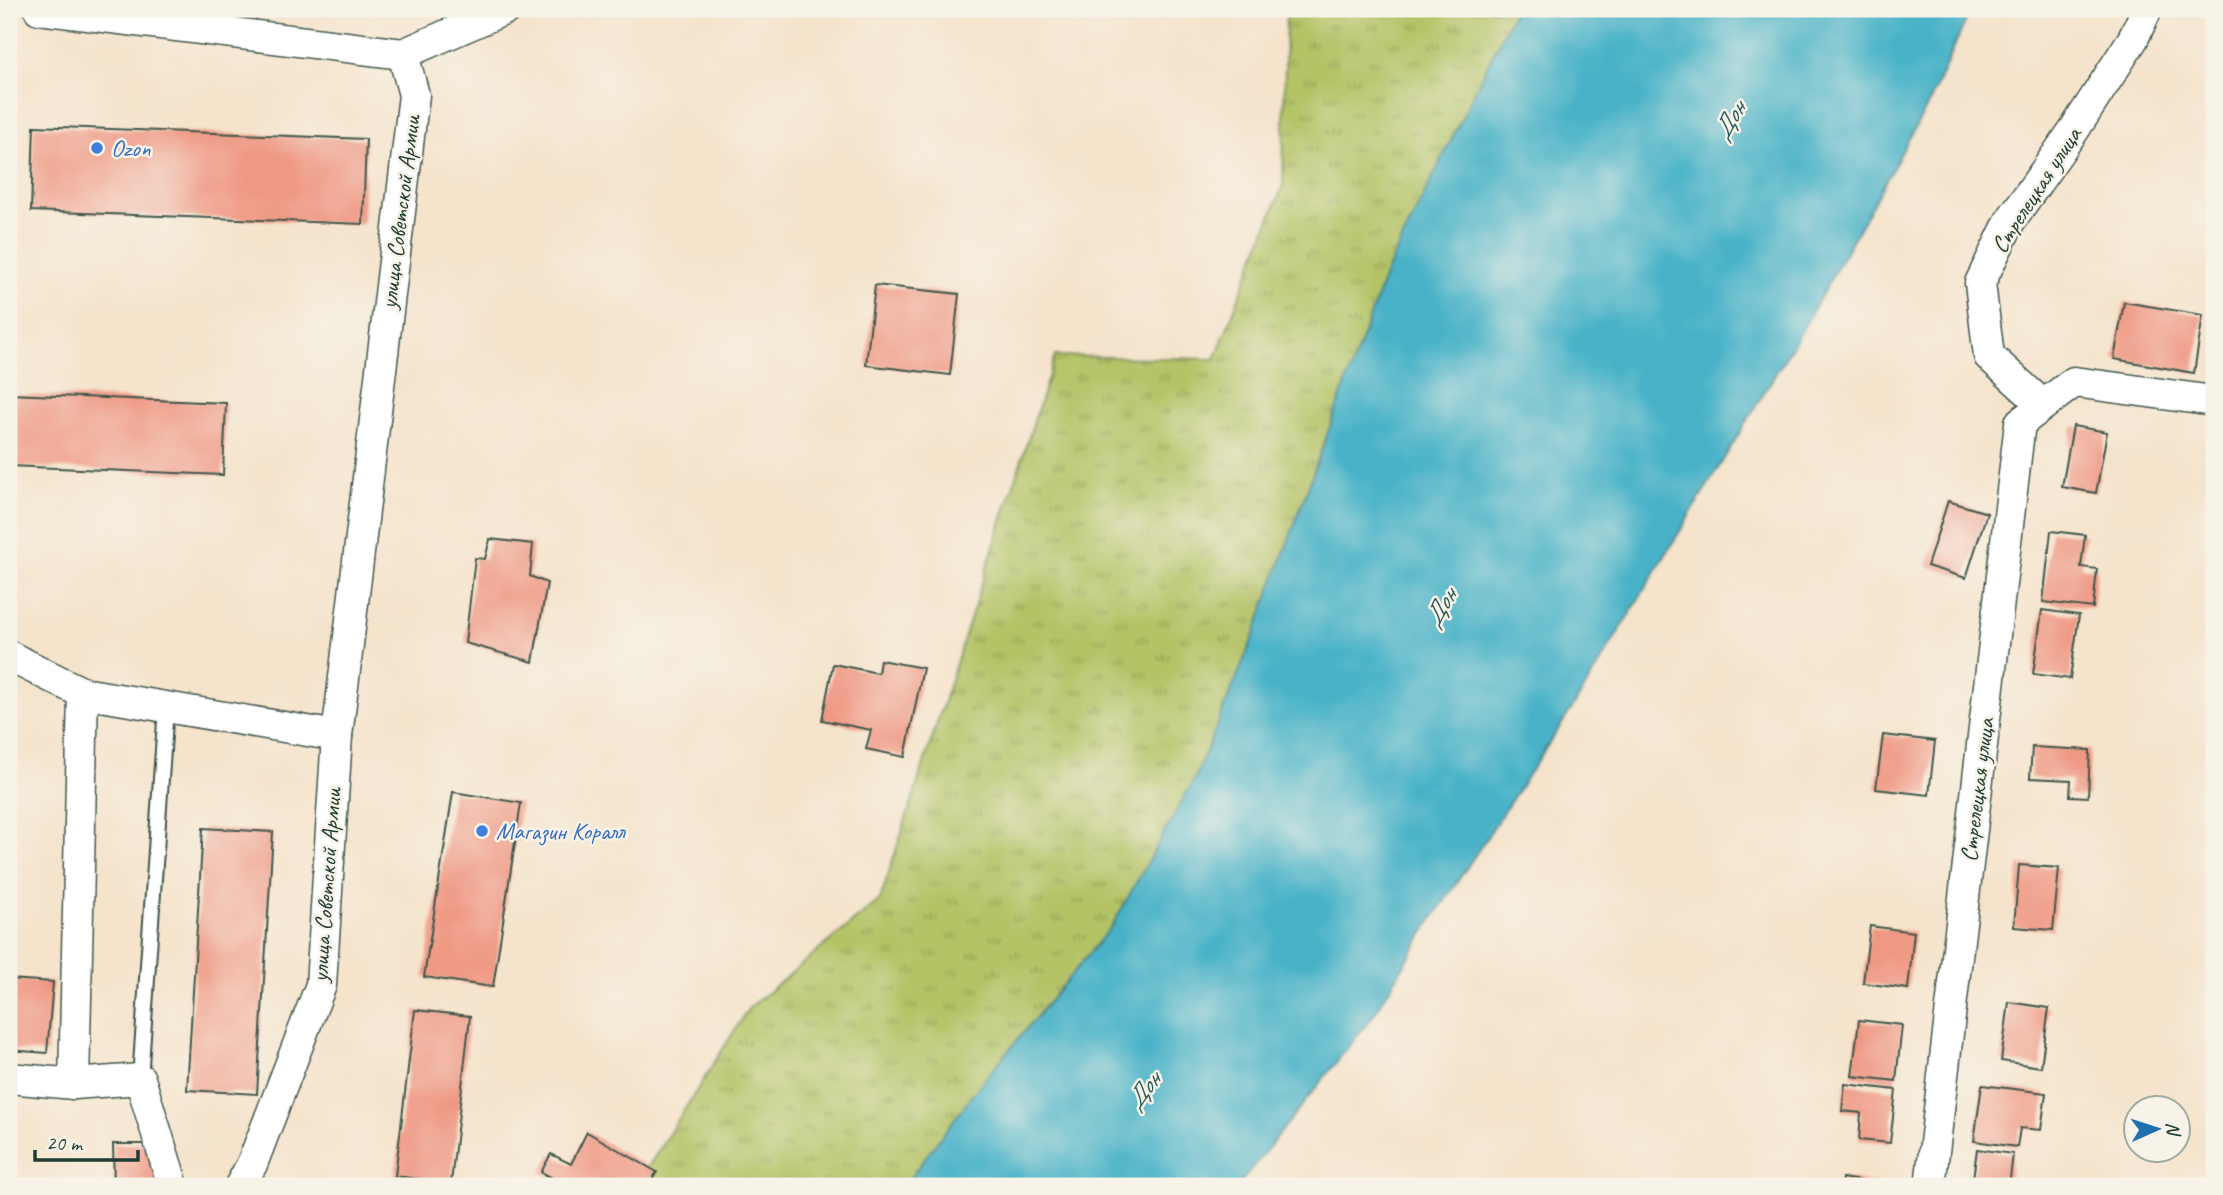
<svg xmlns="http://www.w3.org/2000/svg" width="2223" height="1195" viewBox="0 0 2223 1195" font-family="Caveat,sans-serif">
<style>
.park{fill:url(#park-tufts);stroke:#6a804d;stroke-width:2}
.water{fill:#49b2c8;stroke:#34787e;stroke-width:2}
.building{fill:#ef9883}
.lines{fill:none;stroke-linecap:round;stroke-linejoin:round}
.lane-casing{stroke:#3f564b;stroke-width:18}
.street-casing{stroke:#3f564b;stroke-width:33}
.lane{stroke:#fff;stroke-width:14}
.street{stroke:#fff;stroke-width:30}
.shop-dot{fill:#3f7fe0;stroke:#f7f3e8;stroke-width:2.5}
.labels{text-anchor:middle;stroke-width:5;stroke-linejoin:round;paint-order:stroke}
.shop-label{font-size:24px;fill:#366cbe;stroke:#f7f3e8;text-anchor:start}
.street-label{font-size:24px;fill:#1f3d34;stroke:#f7f3e8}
.water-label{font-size:26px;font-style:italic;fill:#2a5a59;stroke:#f7f3e8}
</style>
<defs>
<pattern id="park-tufts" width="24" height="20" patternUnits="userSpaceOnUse" patternTransform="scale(1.75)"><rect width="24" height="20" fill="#b4c366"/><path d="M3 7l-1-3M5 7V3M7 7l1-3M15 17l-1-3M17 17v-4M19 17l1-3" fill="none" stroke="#92a055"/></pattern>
</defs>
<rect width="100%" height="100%" fill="#f7f3e8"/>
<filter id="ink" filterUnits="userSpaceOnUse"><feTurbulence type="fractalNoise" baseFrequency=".0143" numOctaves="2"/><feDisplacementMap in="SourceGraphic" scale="14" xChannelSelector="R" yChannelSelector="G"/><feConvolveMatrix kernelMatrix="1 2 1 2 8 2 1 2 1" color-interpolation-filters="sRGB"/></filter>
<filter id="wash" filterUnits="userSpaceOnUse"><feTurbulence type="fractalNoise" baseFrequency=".00686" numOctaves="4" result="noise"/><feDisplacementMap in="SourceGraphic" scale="28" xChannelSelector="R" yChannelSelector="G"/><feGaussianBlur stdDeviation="1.57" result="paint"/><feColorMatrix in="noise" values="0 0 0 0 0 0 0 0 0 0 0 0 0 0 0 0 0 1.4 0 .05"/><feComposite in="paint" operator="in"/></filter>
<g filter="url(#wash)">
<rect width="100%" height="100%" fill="#f5e3cb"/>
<path class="park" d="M 1286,9 L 1515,9 L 1386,273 L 1252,641 L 1195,778 L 1112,926 L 979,1086 L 904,1186 L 636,1186 L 749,1008 L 880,900 L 1055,356 L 1215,359 L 1283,185 Z"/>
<path class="water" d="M 1515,9 L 1971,9 L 1929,103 L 1802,330 L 1577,701 L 1432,920 L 1373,1016 L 1238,1186 L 904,1186 L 979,1086 L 1112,926 L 1195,778 L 1252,641 L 1386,273 Z"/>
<g id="blocks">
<g class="building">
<path d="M 34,126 L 366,139 L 363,224 L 31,211 Z"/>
<path d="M 875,285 L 959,294 L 950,375 L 866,365 Z"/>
<path d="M 2124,302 L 2203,315 L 2194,373 L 2114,359 Z"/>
<path d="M 9,394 L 226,403 L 223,475 L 9,466 Z"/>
<path d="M 2073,426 L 2107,432 L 2096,493 L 2062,487 Z"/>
<path d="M 1948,501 L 1987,513 L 1966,578 L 1927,566 Z"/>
<path d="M 2051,531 L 2085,535 L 2081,567 L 2097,569 L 2093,608 L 2043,602 Z"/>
<path d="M 490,539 L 533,544 L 530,576 L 547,583 L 533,662 L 465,643 L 475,558 L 485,559 Z"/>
<path d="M 2042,610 L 2079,615 L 2070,679 L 2033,674 Z"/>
<path d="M 880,660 L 923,668 L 905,757 L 866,749 L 871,730 L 822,720 L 833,664 L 878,673 Z"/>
<path d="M 1883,735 L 1935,741 L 1929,795 L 1876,789 Z"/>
<path d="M 2032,747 L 2090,750 L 2088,797 L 2070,796 L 2071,780 L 2030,778 Z"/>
<path d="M 453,792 L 521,803 L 493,987 L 424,977 Z"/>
<path d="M 203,828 L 273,832 L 257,1094 L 187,1090 Z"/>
<path d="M 2019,865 L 2059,868 L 2053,930 L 2014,927 Z"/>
<path d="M 1870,926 L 1914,932 L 1908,989 L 1863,983 Z"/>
<path d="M 9,979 L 53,982 L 47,1053 L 9,1050 Z"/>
<path d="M 2009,1002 L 2049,1008 L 2041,1067 L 2001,1061 Z"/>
<path d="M 415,1010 L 470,1016 L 451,1183 L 395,1176 Z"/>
<path d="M 1859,1020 L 1902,1025 L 1896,1081 L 1852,1076 Z"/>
<path d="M 1845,1084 L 1896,1090 L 1890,1143 L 1859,1140 L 1861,1113 L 1842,1111 Z"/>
<path d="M 1982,1085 L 2046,1093 L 2041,1130 L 2020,1128 L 2017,1147 L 1974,1141 Z"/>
<path d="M 587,1132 L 657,1172 L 648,1186 L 558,1186 L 560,1182 L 541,1172 L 551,1154 L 571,1164 Z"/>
<path d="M 113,1144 L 156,1144 L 157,1186 L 114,1186 Z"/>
<path d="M 1977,1149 L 2013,1154 L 2009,1186 L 1972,1186 Z"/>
<path d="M 1842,1178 L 1887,1185 L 1887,1186 L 1841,1186 Z"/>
</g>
</g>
</g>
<g filter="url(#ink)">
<use href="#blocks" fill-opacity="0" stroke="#3f564b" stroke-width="2"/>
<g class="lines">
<g class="lane-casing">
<path id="lane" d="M 140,1079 L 166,707"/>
</g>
<g class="street-casing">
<g id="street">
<path d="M 39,9 L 403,54 L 414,95 L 337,736"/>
<path d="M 403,54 L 506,9"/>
<path d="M 2043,405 L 1989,356 L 1980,283 L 2010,221 L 2074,130 L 2133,39 L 2147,9"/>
<path d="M 9,656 L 83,693 L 337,736 L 321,985 L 252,1164 L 240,1186"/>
<path d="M 9,1078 L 74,1084 L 83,693"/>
<path d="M 74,1084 L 140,1079 L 173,1186"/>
<path d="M 1930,1186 L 2020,423 L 2074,382 L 2214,401"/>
</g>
</g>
<use href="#lane" class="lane"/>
<use href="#street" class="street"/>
</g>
</g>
<g class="shop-dot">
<circle cx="97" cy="148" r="7"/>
<circle cx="482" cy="831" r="7"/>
</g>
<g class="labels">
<g class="shop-label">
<text x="111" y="156">Ozon</text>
<text x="496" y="839">Магазин Коралл</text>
</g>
<g class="street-label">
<text transform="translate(2036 190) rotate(-57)" y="8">Стрелецкая улица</text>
<text transform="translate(400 212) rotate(-83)" y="8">улица Советской Армии</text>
<text transform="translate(1977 790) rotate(-83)" y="8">Стрелецкая улица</text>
<text transform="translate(326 885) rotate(-86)" y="8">улица Советской Армии</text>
</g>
<g class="water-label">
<text transform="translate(1729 120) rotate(-59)" y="9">Дон</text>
<text transform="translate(1440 607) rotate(-59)" y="9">Дон</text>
<text transform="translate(1143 1090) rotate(-52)" y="9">Дон</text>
</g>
</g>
<rect width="2223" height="1195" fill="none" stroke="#f7f3e8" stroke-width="35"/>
<g transform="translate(2157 1129) rotate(87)"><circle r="33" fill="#f7f3e8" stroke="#a1aaa0" stroke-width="2"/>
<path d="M0-5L12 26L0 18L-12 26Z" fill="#1f6fb2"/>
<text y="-10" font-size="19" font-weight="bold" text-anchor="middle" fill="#1f3d34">N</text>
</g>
<path d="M35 1150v10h103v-10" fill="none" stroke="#1f3d34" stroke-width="3.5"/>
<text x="46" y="1150" font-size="21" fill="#1f3d34" stroke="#f7f3e8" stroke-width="5" paint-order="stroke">20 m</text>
</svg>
